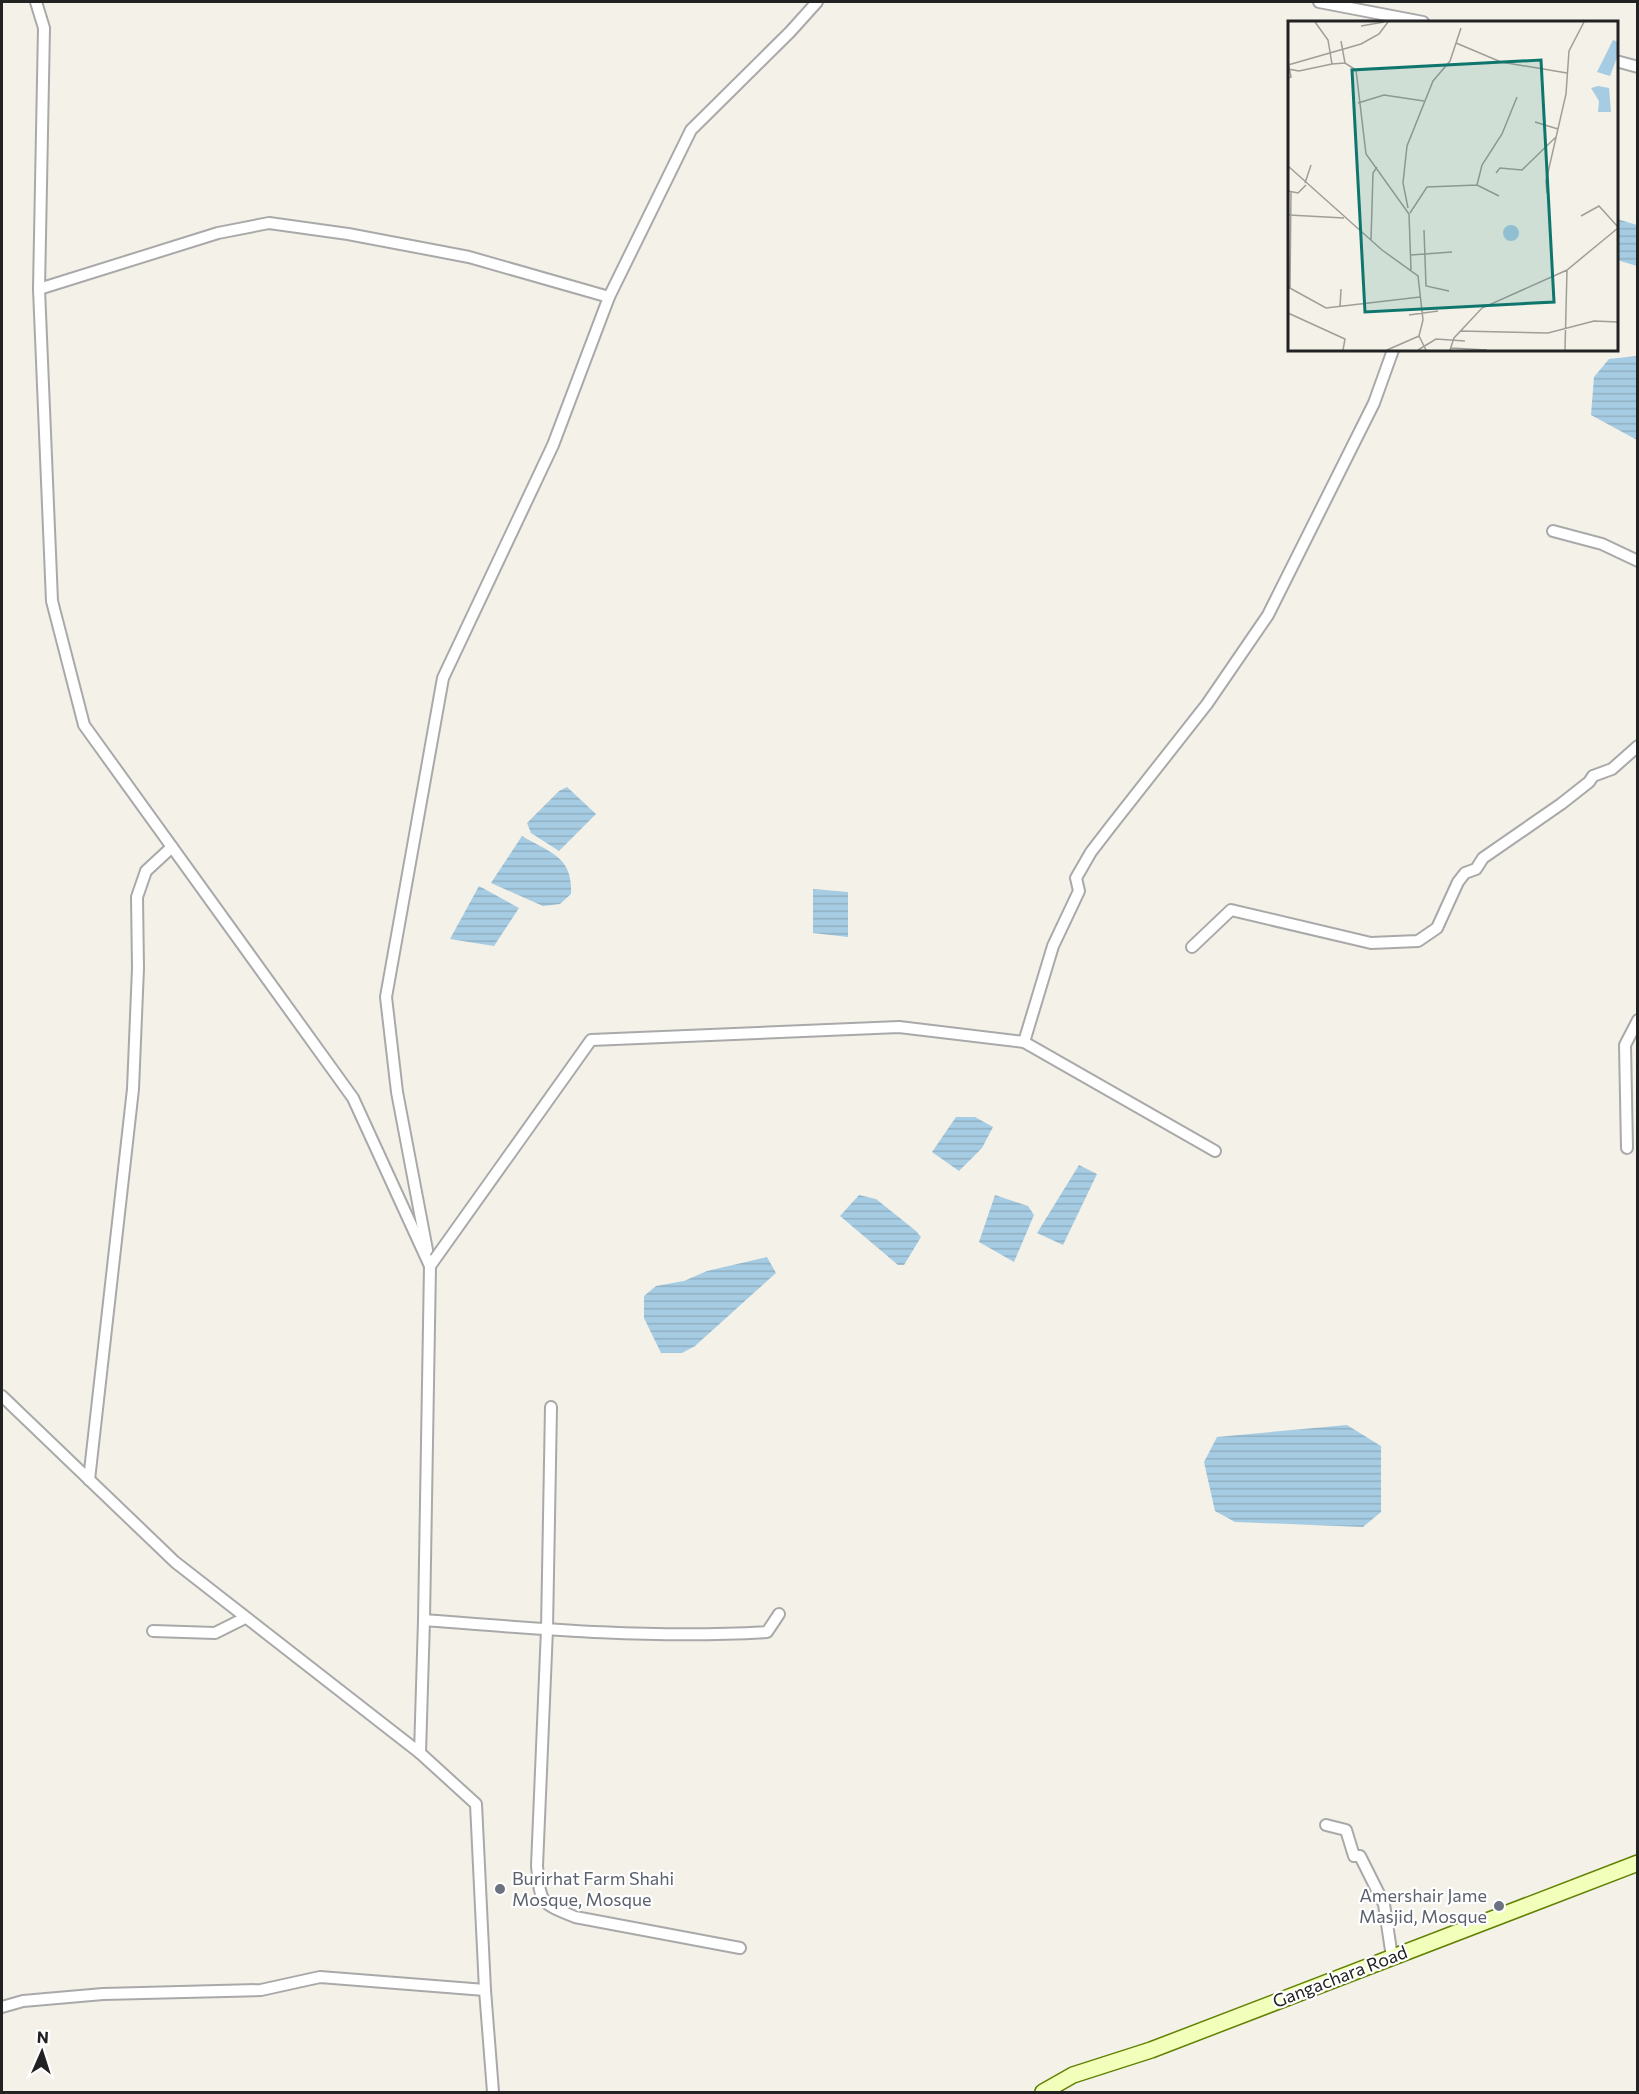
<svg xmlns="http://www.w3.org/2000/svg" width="1639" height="2094" viewBox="0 0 1639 2094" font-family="Commissioner,sans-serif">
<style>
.water{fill:url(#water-rules)}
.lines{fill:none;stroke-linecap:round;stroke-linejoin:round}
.street-casing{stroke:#a9a9a9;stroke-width:14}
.secondary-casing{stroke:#608200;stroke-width:18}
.street{stroke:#fff;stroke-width:10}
.secondary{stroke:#f1ffba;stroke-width:15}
.worship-dot{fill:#6b7280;stroke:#fff;stroke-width:2}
.labels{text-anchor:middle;stroke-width:4.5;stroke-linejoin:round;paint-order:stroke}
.worship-label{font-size:18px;fill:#5b616d;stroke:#fff;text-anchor:start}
.street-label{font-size:18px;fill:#222;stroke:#fff}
.inset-road{fill:none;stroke:#9f9e99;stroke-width:1.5}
.view{fill:#0f766e;fill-opacity:0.15;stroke:#0f766e;stroke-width:3}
.inset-edge{fill:none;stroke:#222;stroke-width:3}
</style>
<defs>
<pattern id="water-rules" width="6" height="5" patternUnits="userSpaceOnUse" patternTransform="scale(1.5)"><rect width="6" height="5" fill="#a6cce3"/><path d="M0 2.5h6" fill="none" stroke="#8fafc2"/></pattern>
</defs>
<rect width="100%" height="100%" fill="#f3f1e8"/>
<g class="water">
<path d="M 1617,219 L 1637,225 L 1637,266 L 1617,260 Z"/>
<path d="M 1637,356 L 1638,356 L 1637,440 L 1591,415 L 1594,377 L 1609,359 Z"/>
<path d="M 567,787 L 596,814 L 559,851 L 531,833 L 527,823 L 559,791 Z"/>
<path d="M 522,836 C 550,853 573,856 571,894 L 560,904 L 543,906 L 491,883 Z"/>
<path d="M 479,886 L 519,908 L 494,946 L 450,939 Z"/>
<path d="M 813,889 L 848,892 L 848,937 L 813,933 Z"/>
<path d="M 956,1117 L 975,1117 L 993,1127 L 982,1148 L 959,1171 L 932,1152 Z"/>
<path d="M 1079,1165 L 1097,1174 L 1063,1245 L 1037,1233 Z"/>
<path d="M 859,1195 L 876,1199 L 916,1231 L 921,1237 L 904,1265 L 898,1265 L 840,1216 Z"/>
<path d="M 995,1195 L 1028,1206 L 1034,1215 L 1014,1262 L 979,1242 Z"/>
<path d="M 767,1257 L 776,1273 L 695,1346 L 682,1353 L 661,1353 L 644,1318 L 644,1296 L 656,1286 L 684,1281 L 707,1271 Z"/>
<path d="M 1347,1425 L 1381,1446 L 1381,1512 L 1363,1527 L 1235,1522 L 1215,1511 L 1204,1462 L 1217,1437 Z"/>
</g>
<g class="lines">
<g class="street-casing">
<g id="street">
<path d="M 36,2 L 44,28 L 39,289 L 52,601 L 84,725 L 353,1098 L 430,1266 L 424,1620 L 420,1753"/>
<path d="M 1319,2 L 1423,22"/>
<path d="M 1616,61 L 1638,67"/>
<path d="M 39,289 L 218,233 L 269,223 L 348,234 L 469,257 L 609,297"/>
<path d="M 1553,531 L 1602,544 L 1638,561"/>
<path d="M 1192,947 L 1231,910 L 1371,943 L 1418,941 L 1437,928 L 1458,882 L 1465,873 L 1476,869 L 1483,858 L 1561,804 L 1589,782 L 1593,776 L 1612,769 L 1638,746"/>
<path d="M 1024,1042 L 1053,946 L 1079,891 L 1076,878 L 1091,852 L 1111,826 L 1207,704 L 1268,615 L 1374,403 L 1393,350"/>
<path d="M 1627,1148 L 1625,1045 L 1638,1020"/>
<path d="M 427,1250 L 397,1092 L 386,997 L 443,678 L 553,445 L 609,297 L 691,130 L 790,32 L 817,2"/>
<path d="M 430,1266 L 591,1040 L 899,1027 L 1024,1042 L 1215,1151"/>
<path d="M 2,1396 L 175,1562 L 420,1753 L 476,1804 L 485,1990 L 493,2092"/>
<path d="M 551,1407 L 547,1629 L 537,1866 C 541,1904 539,1902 575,1917 L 740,1948"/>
<path d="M 89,1480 L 133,1089 L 138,968 L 137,897 L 146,871 L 172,847"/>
<path d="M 424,1620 C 537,1629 654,1639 767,1632 L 779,1614"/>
<path d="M 153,1631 L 215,1633 L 245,1618"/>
<path d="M 1326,1825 L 1346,1830 L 1354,1856 L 1360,1856 L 1384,1904 L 1392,1957"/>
<path d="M 2,2007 L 23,2001 L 103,1994 L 261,1990 L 320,1977 L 485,1990"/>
</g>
</g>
<g class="secondary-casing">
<path id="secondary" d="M 1043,2092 L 1073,2075 L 1151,2050 L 1638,1863"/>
</g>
<use href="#street" class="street"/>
<use href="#secondary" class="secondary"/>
</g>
<g class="worship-dot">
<circle cx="500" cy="1889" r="6"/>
<circle cx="1499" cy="1906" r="6"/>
</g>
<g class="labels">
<g class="worship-label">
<text x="512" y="1885">Burirhat Farm Shahi<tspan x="512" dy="21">Mosque, Mosque</tspan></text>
<text x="1487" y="1902" text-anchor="end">Amershair Jame<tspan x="1487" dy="21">Masjid, Mosque</tspan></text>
</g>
<g class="street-label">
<text transform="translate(1340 1977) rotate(-21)" y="6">Gangachara Road</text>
</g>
</g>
<g transform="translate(1288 21)">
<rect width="330" height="330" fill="#f3f1e8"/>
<path d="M 325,19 L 330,21 L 330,34 L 322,55 L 309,51 ZM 310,65 L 321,67 L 323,91 L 310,91 L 311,80 L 303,67 ZM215 212a8 8 0 1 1 16 0a8 8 0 1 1-16 0Z" fill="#a6cce3"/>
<path class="inset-road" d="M 27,1 L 40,19 L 44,43 L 57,42 L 68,49 L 78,133 L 121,193 L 123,249M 73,5 L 96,1M 53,20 L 57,42M 168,22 L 213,41 L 279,52M 0,41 L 3,56 L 0,57M 0,44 L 73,23 L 91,13 L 100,1M 0,48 L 11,50 L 44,43M 70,82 L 96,74 L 136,80M 247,101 L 270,108M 0,145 L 94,229 L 130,255 L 135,299 L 131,315 L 138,329M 208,152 L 212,147 L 234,149 L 268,116M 17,162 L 23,144M 189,164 L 194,144 L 214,113 L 229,76M 0,170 L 10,172 L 18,164M 259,172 L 258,160 L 278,73 L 281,30 L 296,1M 120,187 L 115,162 L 119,125 L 145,60 L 162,40 L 173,7M 122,192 L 139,166 L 189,164 L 211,175M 1,194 L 56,197M 293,195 L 311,185 L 330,206M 136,209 L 138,265 L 161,270M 83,219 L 85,152 L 89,146M 123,234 L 164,231M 0,266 L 38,287 L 132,276M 2,267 L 3,170M 52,286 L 53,268M 0,292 L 57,318 L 55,329M 121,294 L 150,290M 172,310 L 260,312 L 306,300 L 330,301M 163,327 L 199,329M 99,329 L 131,315M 130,329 L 148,318 L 177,320M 162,329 L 166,317 L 194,287 L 279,249 L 330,207M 277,329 L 279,249"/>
<path class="view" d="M 253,39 L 266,281 L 77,291 L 64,49 Z"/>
<rect width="330" height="330" class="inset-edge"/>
</g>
<rect width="1639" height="2094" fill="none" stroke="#222222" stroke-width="6"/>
<g transform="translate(42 2052) rotate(3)" stroke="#ffffff" stroke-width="4.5" paint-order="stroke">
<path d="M0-4.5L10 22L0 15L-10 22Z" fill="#222222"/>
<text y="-9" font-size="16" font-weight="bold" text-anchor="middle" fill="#222222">N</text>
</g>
</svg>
